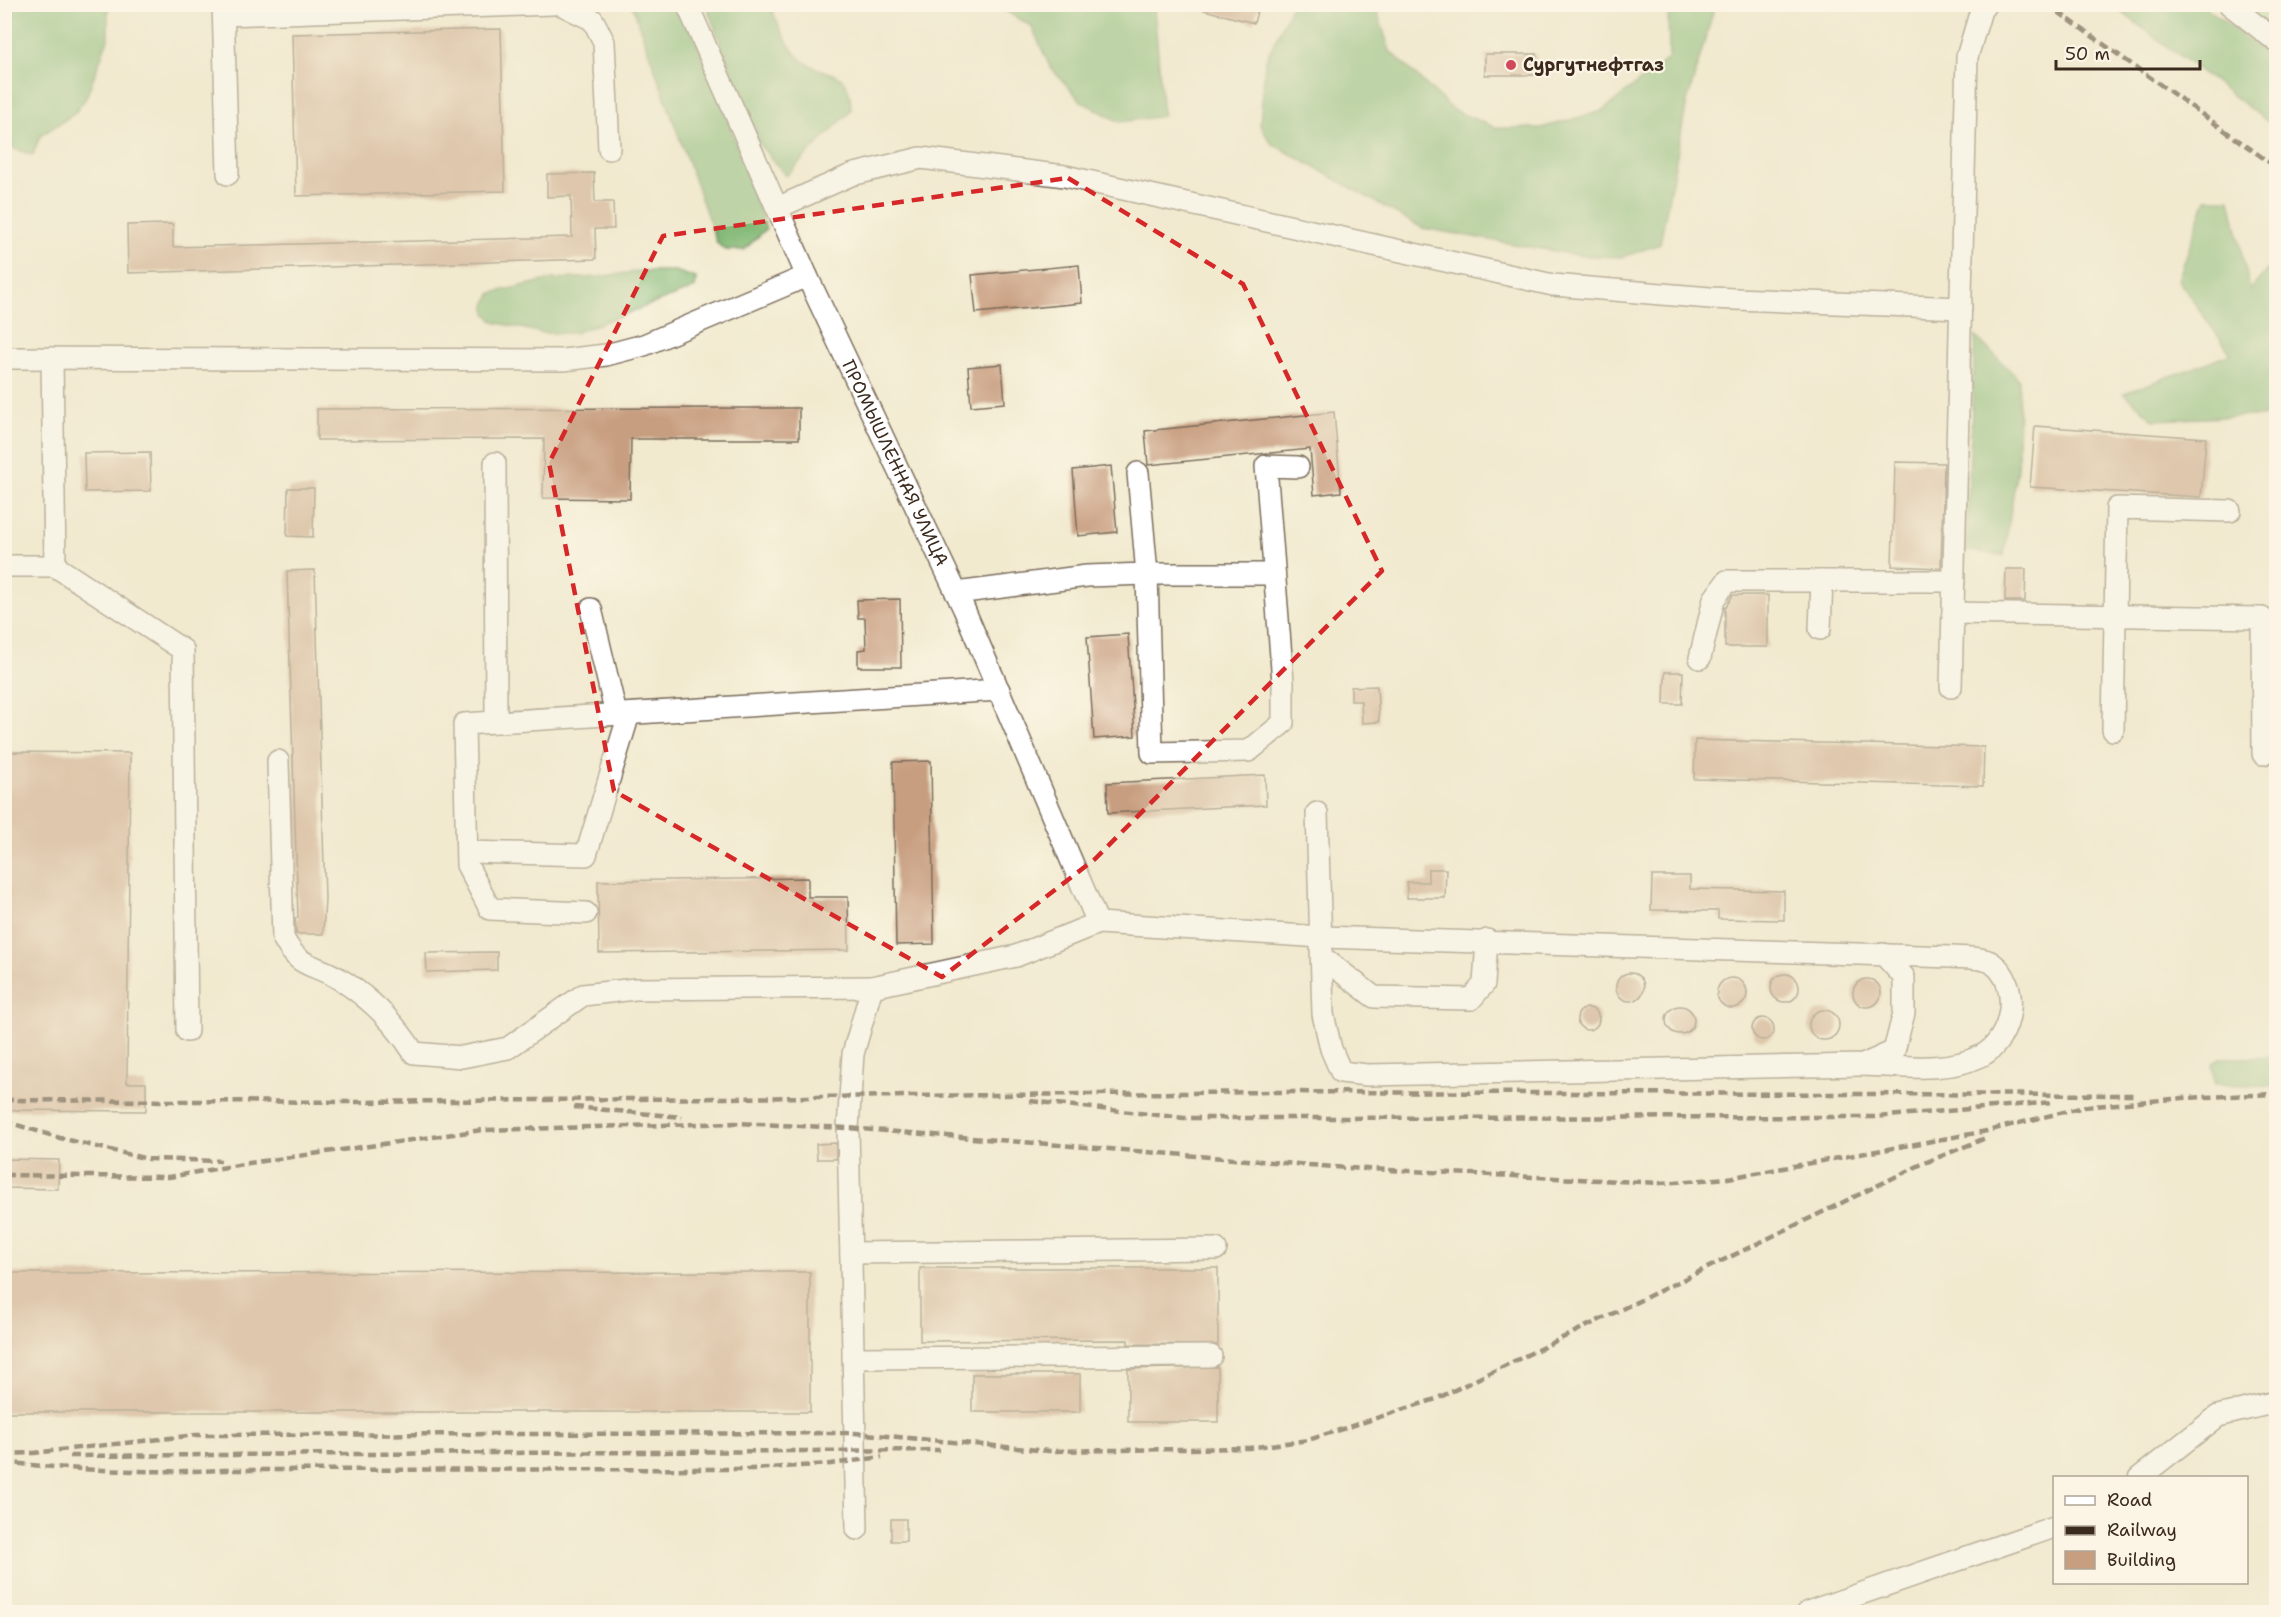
<svg xmlns="http://www.w3.org/2000/svg" width="2281" height="1617" viewBox="0 0 2281 1617" font-family="'Shantell Sans',sans-serif">
<style>
.green{fill:#a3d98a;stroke:#6f8254;stroke-width:1.5}
.forest{fill:#82b976;stroke:#5e724a;stroke-width:1.5}
.building{fill:#c89e80}
.lines{fill:none;stroke-linecap:round;stroke-linejoin:round}
.minor-casing{stroke:#7b6d5c;stroke-width:24}
.minor{stroke:#fff;stroke-width:21}
.rail{stroke:#3b2a1e;stroke-width:4.5;stroke-dasharray:9 4.5;stroke-linecap:butt}
.marked{fill:none;stroke:#d62828;stroke-width:4.5;stroke-dasharray:12 8;stroke-linejoin:round}
.poi-dot{fill:#d1495b;stroke:#fcf5e5;stroke-width:2}
.labels{text-anchor:middle;stroke-width:4.5;stroke-linejoin:round;paint-order:stroke}
.poi-label{font-size:18px;font-weight:bold;fill:#3b2a1e;stroke:#fcf5e5;text-anchor:start}
.street-label{font-size:18px;fill:#3b2a1e;stroke:#fcf5e5}
</style>
<rect width="100%" height="100%" fill="#fcf5e5"/>
<filter id="ink" filterUnits="userSpaceOnUse"><feTurbulence type="fractalNoise" baseFrequency=".0167" numOctaves="2"/><feDisplacementMap in="SourceGraphic" scale="12" xChannelSelector="R" yChannelSelector="G"/><feConvolveMatrix kernelMatrix="1 2 1 2 8 2 1 2 1" color-interpolation-filters="sRGB"/></filter>
<filter id="wash" filterUnits="userSpaceOnUse"><feTurbulence type="fractalNoise" baseFrequency=".008" numOctaves="4" result="noise"/><feDisplacementMap in="SourceGraphic" scale="24" xChannelSelector="R" yChannelSelector="G"/><feGaussianBlur stdDeviation="1.35" result="paint"/><feColorMatrix in="noise" values="0 0 0 0 0 0 0 0 0 0 0 0 0 0 0 0 0 1.4 0 .05"/><feComposite in="paint" operator="in"/></filter>
<g filter="url(#wash)">
<rect width="100%" height="100%" fill="#f1eacf"/>
<path class="green" d="M 2241,5 L 2276,5 L 2276,22 L 2264,23 Z"/>
<g class="forest">
<path d="M 4,5 L 108,5 L 108,39 L 86,98 L 74,114 L 40,136 L 33,155 L 12,148 L 5,123 Z"/>
<path d="M 632,5 L 681,5 L 723,106 L 766,229 L 744,250 L 725,250 L 717,243 Z"/>
<path d="M 706,5 L 770,5 C 776,20 789,51 802,60 C 829,80 851,65 851,111 L 786,176 L 759,144 Z"/>
<path d="M 996,5 L 1154,5 L 1163,116 L 1120,122 L 1082,102 L 1050,67 L 1032,27 Z"/>
<path d="M 1292,5 L 1378,5 L 1377,11 L 1390,51 L 1453,110 L 1497,128 L 1541,128 L 1602,111 L 1669,58 L 1668,5 L 1715,5 L 1687,102 L 1660,244 L 1623,257 L 1582,256 L 1422,228 L 1271,143 L 1260,125 L 1265,62 Z"/>
<path d="M 2112,5 L 2203,5 L 2276,61 L 2276,128 Z"/>
<path d="M 2206,199 L 2230,199 L 2250,290 L 2276,260 L 2276,415 L 2154,420 L 2124,393 L 2231,354 L 2178,280 Z"/>
<path d="M 641,271 L 675,271 L 696,278 L 695,288 L 574,333 L 543,333 L 494,322 L 486,313 L 486,303 L 492,293 L 552,279 L 598,277 Z"/>
<path d="M 1975,336 L 2019,379 L 2018,461 L 2004,556 L 1966,550 Z"/>
<path d="M 2276,1057 L 2276,1086 L 2215,1084 L 2212,1064 L 2221,1058 Z"/>
</g>
<g id="blocks">
<g class="building">
<path d="M 1205,4 L 1259,4 L 1254,23 L 1204,10 Z"/>
<path d="M 501,29 L 505,191 L 296,196 L 292,34 Z"/>
<rect x="1485" y="54" width="51" height="21"/>
<path d="M 594,173 L 595,202 L 613,202 L 614,229 L 595,229 L 596,259 L 128,273 L 127,225 L 173,224 L 173,247 L 572,237 L 571,196 L 547,197 L 547,174 Z"/>
<path d="M 1079,265 L 1082,303 L 976,313 L 972,275 Z"/>
<path d="M 1002,364 L 1005,403 L 971,406 L 968,367 Z"/>
<path d="M 799,408 L 799,439 L 631,439 L 630,499 L 543,498 L 544,439 L 317,440 L 317,409 Z"/>
<path d="M 1334,412 L 1341,492 L 1314,495 L 1310,449 L 1148,465 L 1145,431 Z"/>
<path d="M 2035,426 L 2206,438 L 2201,497 L 2030,487 Z"/>
<path d="M 150,452 L 151,491 L 85,492 L 84,453 Z"/>
<path d="M 1895,462 L 1944,463 L 1941,568 L 1892,566 Z"/>
<path d="M 1111,466 L 1117,532 L 1078,536 L 1073,470 Z"/>
<path d="M 288,488 L 314,488 L 313,537 L 287,536 Z"/>
<path d="M 2006,569 L 2026,569 L 2025,601 L 2005,601 Z"/>
<path d="M 315,570 L 325,899 L 323,934 L 296,934 L 295,918 L 298,918 L 287,571 Z"/>
<path d="M 1733,595 L 1768,595 L 1768,647 L 1725,647 L 1725,608 Z"/>
<path d="M 900,599 L 901,667 L 858,667 L 858,650 L 866,649 L 865,618 L 858,618 L 857,600 Z"/>
<path d="M 1128,634 L 1135,736 L 1094,739 L 1087,637 Z"/>
<path d="M 1665,672 L 1683,672 L 1682,704 L 1664,704 Z"/>
<path d="M 1377,686 L 1379,722 L 1362,723 L 1361,701 L 1351,701 L 1351,687 Z"/>
<path d="M 1695,740 L 1984,747 L 1983,786 L 1694,779 Z"/>
<path d="M 4,752 L 130,753 L 127,1083 L 146,1083 L 146,1111 L 4,1110 Z"/>
<path d="M 931,761 L 934,944 L 896,945 L 893,762 Z"/>
<path d="M 1265,775 L 1266,805 L 1108,813 L 1107,783 Z"/>
<path d="M 1428,869 L 1446,869 L 1445,898 L 1407,898 L 1407,882 L 1428,882 Z"/>
<path d="M 1652,876 L 1690,876 L 1690,889 L 1784,891 L 1784,920 L 1718,919 L 1718,911 L 1651,910 Z"/>
<path d="M 808,878 L 808,897 L 848,897 L 849,950 L 599,953 L 598,881 Z"/>
<path d="M 497,952 L 497,970 L 427,972 L 426,953 Z"/>
<circle cx="1630" cy="987" r="14"/>
<circle cx="1785" cy="988" r="14"/>
<circle cx="1732" cy="993" r="15"/>
<circle cx="1867" cy="993" r="14"/>
<circle cx="1680" cy="1020" r="14"/>
<circle cx="1588" cy="1019" r="11"/>
<circle cx="1824" cy="1025" r="15"/>
<circle cx="1763" cy="1029" r="11"/>
<path d="M 836,1143 L 836,1159 L 817,1159 L 816,1144 Z"/>
<path d="M 4,1159 L 59,1160 L 58,1189 L 4,1188 Z"/>
<path d="M 920,1268 L 1218,1268 L 1218,1345 L 1128,1344 L 1128,1340 L 920,1341 Z"/>
<path d="M 810,1272 L 810,1412 L 4,1412 L 4,1273 Z"/>
<path d="M 1218,1367 L 1218,1422 L 1128,1422 L 1128,1369 Z"/>
<rect x="972" y="1374" width="108" height="38"/>
<rect x="891" y="1519" width="15" height="22"/>
</g>
</g>
</g>
<g filter="url(#ink)">
<use href="#blocks" fill-opacity="0" stroke="#7b6d5c" stroke-width="1.5"/>
<g class="lines">
<g class="minor-casing">
<g id="minor">
<path d="M 223,4 L 228,174"/>
<path d="M 560,4 L 593,20 L 604,42 L 609,149"/>
<path id="s1" d="M 687,4 L 807,276 L 964,609 L 1098,923"/>
<path d="M 2229,4 L 2276,41"/>
<path d="M 224,15 L 553,4"/>
<path d="M 777,208 L 851,175 L 921,158 L 1065,176 L 1553,285 L 1710,298 L 1961,308"/>
<path d="M 4,358 L 563,360 L 606,355 L 644,345 L 807,276"/>
<path d="M 52,358 L 55,566 L 183,650 L 187,1031"/>
<path d="M 495,463 L 496,722"/>
<path d="M 4,566 L 55,566"/>
<path d="M 1274,574 L 1147,574 L 1152,753 L 1249,751 L 1283,723 L 1283,682 L 1266,466 L 1298,467"/>
<path d="M 956,593 L 1087,576 L 1147,574 L 1138,473"/>
<path d="M 591,609 L 616,714"/>
<path d="M 1953,613 L 2262,618 L 2263,754"/>
<path d="M 1820,629 L 1822,581"/>
<path d="M 1700,658 L 1714,599 L 1727,581 L 1954,581"/>
<path d="M 1951,687 L 1967,57 L 1981,10 L 1986,4"/>
<path d="M 2113,730 L 2117,508 L 2230,511"/>
<path d="M 278,761 L 283,938 C 300,969 310,962 338,978 C 369,997 395,1023 414,1053 L 462,1057 L 508,1048 L 583,995 L 635,989 L 872,987"/>
<path d="M 1317,813 L 1323,1014 L 1331,1049 L 1341,1072 L 1367,1075 L 1863,1065 L 1894,1051 L 1904,1013 L 1904,977 L 1883,954"/>
<path d="M 467,852 L 586,855 L 629,714"/>
<path d="M 586,913 L 490,909 L 467,865 L 464,724 L 999,690"/>
<path d="M 1322,957 L 1374,997 L 1471,999 L 1484,984 L 1487,940"/>
<path d="M 851,1253 L 1216,1249"/>
<path d="M 853,1358 L 1211,1356"/>
<path d="M 2139,1478 L 2218,1416 L 2276,1402"/>
<path d="M 857,1529 L 848,1128 L 853,1054 L 872,987 L 1016,956 L 1098,923 L 1322,937 L 1952,957 C 1963,958 1983,957 1992,963 C 2022,984 2013,1040 1981,1056 C 1946,1073 1901,1066 1863,1065"/>
<path d="M 1808,1612 L 2054,1527"/>
</g>
</g>
<use href="#minor" class="minor"/>
<g class="rail">
<path d="M 2047,4 L 2276,167"/>
<path d="M 4,1100 L 358,1102 L 1272,1092 L 2134,1095"/>
<path d="M 1030,1101 L 1184,1118 L 1279,1118 L 1875,1117 L 2054,1102"/>
<path d="M 574,1107 L 682,1117"/>
<path d="M 4,1121 L 60,1138 L 148,1159 L 221,1161"/>
<path d="M 4,1175 L 169,1177 L 249,1163 L 482,1130 L 735,1123 L 848,1128 L 1347,1168 L 1661,1183 L 1728,1178 L 1987,1131 L 2084,1107 L 2183,1098 L 2276,1094"/>
<path d="M 4,1454 L 34,1453 L 196,1435 L 855,1433 L 1049,1451 L 1249,1448 L 1308,1440 L 1436,1399 L 1922,1164 L 1988,1137"/>
<path d="M 70,1456 L 940,1450"/>
<path d="M 4,1462 C 78,1471 150,1473 224,1470 L 752,1469 L 831,1464 L 882,1457"/>
</g>
</g>
</g>
<path d="M0 0H2281V1617H0ZM 1068,178 L 1243,284 L 1382,571 L 1095,859 L 942,977 L 614,791 L 549,463 L 663,236 Z" fill="#f1eacf" fill-opacity=".55" fill-rule="evenodd"/>
<path class="marked" d="M 1068,178 L 1243,284 L 1382,571 L 1095,859 L 942,977 L 614,791 L 549,463 L 663,236 Z"/>
<circle class="poi-dot" cx="1511" cy="65" r="6"/>
<g class="labels">
<g class="poi-label">
<text x="1523" y="71">Сургутнефтгаз</text>
</g>
<g class="street-label">
<text dy="6" stroke="none"><textPath href="#s1" startOffset="504">ПРОМЫШЛЕННАЯ УЛИЦА</textPath></text>
</g>
</g>
<rect width="2281" height="1617" fill="none" stroke="#fcf5e5" stroke-width="24"/>
<rect x="2053" y="1476" width="195" height="108" fill="#fcf5e5" stroke="#afa495" stroke-width="1.5"/>
<rect x="2065" y="1496" width="30" height="9" fill="#ffffff" stroke="#afa495" stroke-width="1.5"/>
<text x="2107" y="1506" font-size="18" fill="#3b2a1e">Road</text>
<rect x="2065" y="1526" width="30" height="9" fill="#3b2a1e" stroke="#afa495" stroke-width="1.5"/>
<text x="2107" y="1536" font-size="18" fill="#3b2a1e">Railway</text>
<rect x="2065" y="1551" width="30" height="18" fill="#c89e80" stroke="#afa495" stroke-width="1.5"/>
<text x="2107" y="1566" font-size="18" fill="#3b2a1e">Building</text>
<path d="M2056 60v9h144v-9" fill="none" stroke="#3b2a1e" stroke-width="3"/>
<text x="2065" y="60" font-size="18" fill="#3b2a1e" stroke="#fcf5e5" stroke-width="4.5" paint-order="stroke">50 m</text>
</svg>
